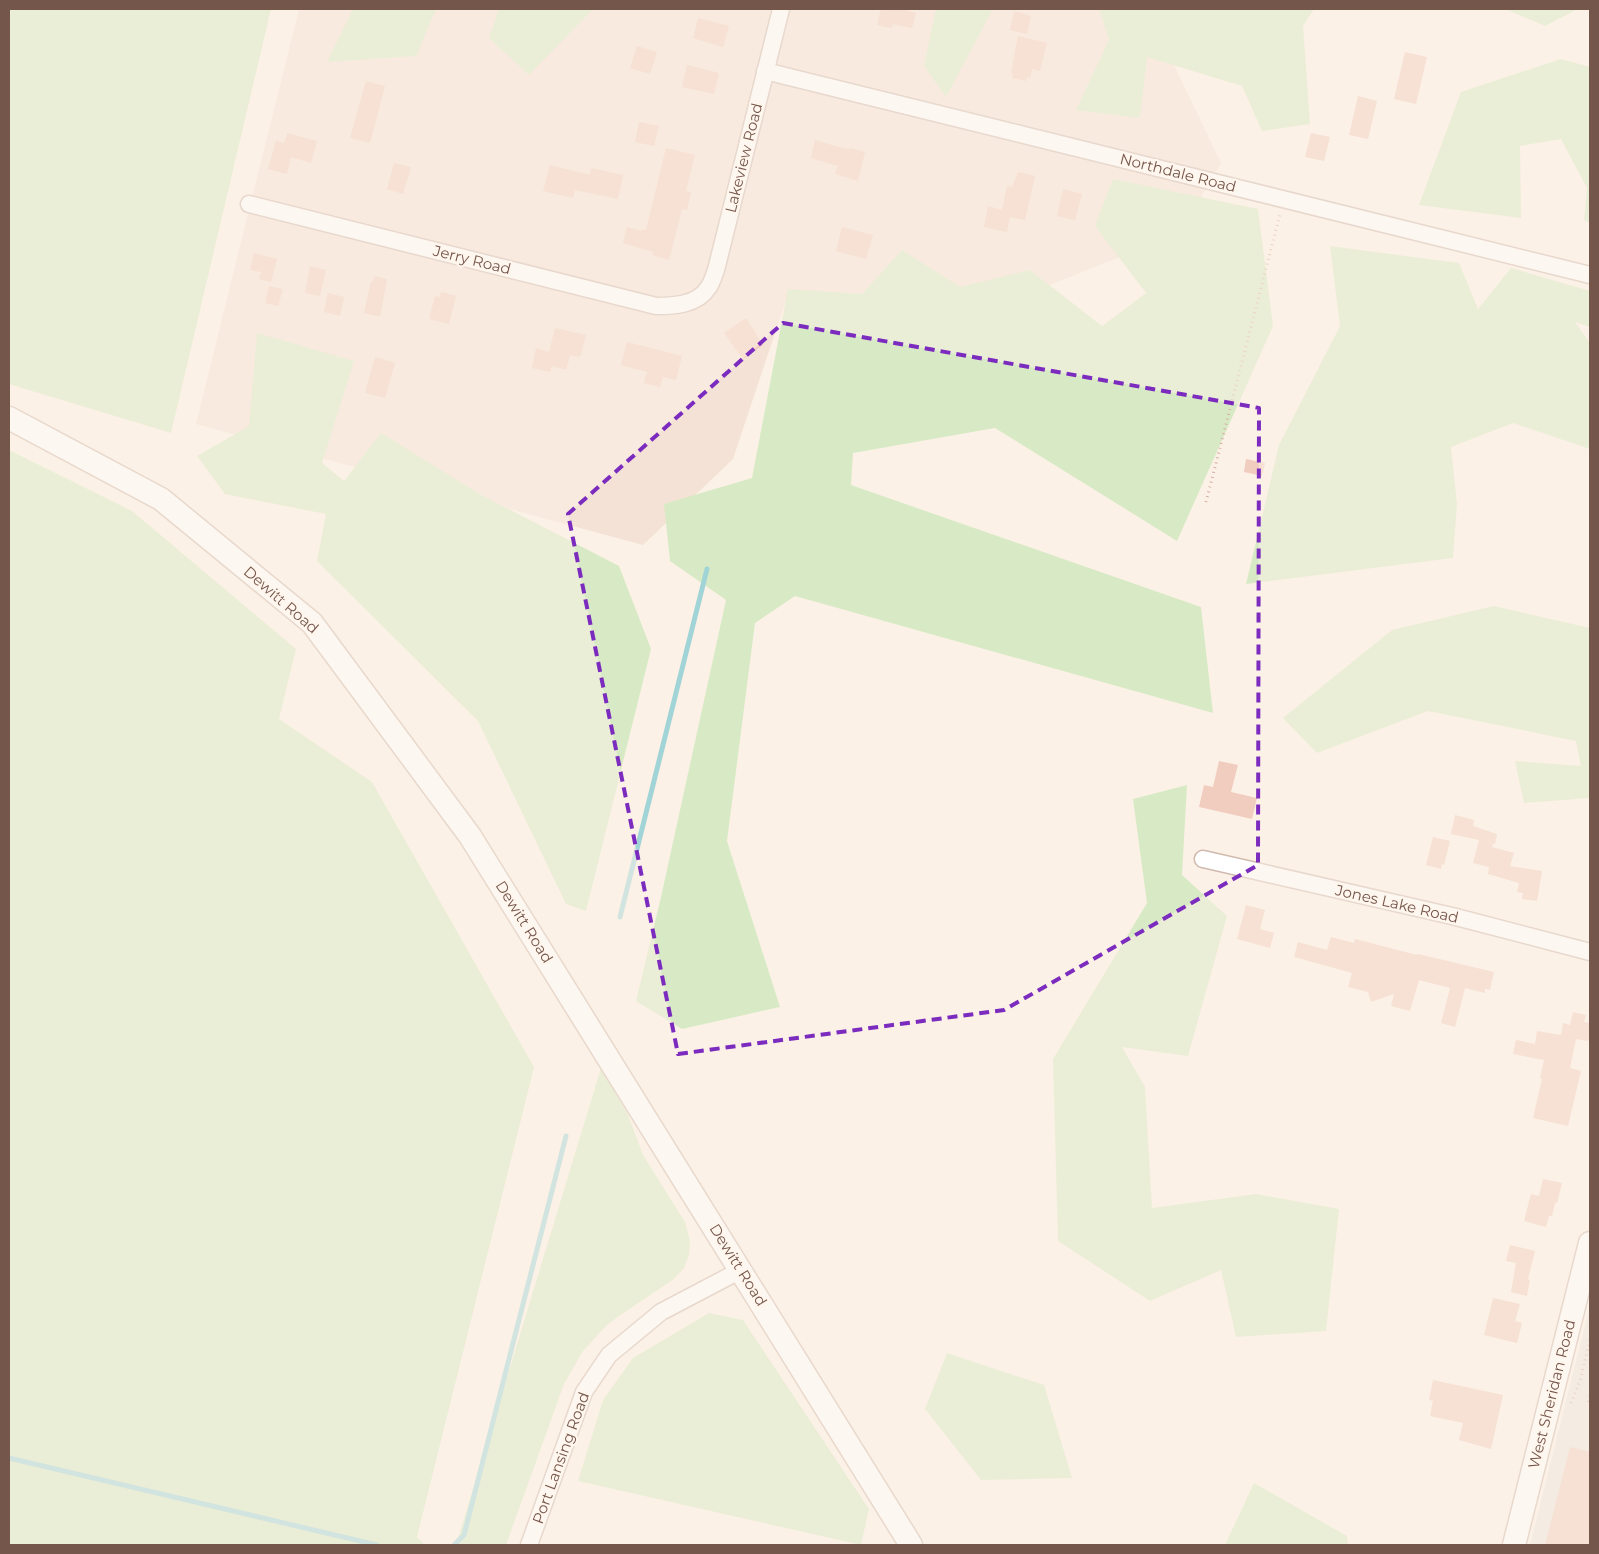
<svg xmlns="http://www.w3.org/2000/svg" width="1599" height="1554" viewBox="0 0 1599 1554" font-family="Montserrat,sans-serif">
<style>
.residential{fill:#f3e2d5}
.industrial{fill:#ece5e0}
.green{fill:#d8eac5}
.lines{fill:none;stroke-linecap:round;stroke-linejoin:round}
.stream{stroke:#a1d4d7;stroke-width:5}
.building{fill:#f1cdbf}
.street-casing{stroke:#d0baaf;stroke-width:19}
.secondary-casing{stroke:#d2baad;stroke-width:25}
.path{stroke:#d6b0a1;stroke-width:3;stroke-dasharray:1 4;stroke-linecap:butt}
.street{stroke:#fff;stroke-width:16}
.secondary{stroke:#fff;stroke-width:22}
.marked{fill:none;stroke:#7b2cbf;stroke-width:4;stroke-dasharray:10 6;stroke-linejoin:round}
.labels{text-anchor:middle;stroke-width:4.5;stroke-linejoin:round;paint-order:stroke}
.street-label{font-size:15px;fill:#75564b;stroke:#fff6ed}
</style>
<rect width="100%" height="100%" fill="#fcf1e6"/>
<path class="residential" d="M 299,9 L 1147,9 L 1221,163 L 1180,233 L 937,330 L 785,303 L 733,459 L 643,545 L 196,424 Z"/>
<path class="industrial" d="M 1590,1306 L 1590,1545 L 1530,1545 Z"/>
<g class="green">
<path d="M 9,9 L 271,9 L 171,433 L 9,384 Z"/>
<path d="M 353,9 L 436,9 L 416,56 L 327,62 Z"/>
<path d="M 499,9 L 593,9 L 529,75 L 489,38 Z"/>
<path d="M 936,9 L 993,9 L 946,97 L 924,66 Z"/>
<path d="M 1099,9 L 1314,9 L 1303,26 L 1310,124 L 1262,131 L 1242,86 L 1147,57 L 1140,118 L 1076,110 L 1109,40 Z"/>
<path d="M 1505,9 L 1578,9 L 1545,26 Z"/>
<path d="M 1561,59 L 1590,67 L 1590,223 L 1584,220 L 1587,188 L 1561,139 L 1520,146 L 1521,218 L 1419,205 L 1461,92 Z"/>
<path d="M 1113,179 L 1258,209 L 1273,326 L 1177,541 L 995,428 L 853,453 L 851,485 L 1201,607 L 1213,713 L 795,596 L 755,623 L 727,841 L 780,1007 L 682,1029 L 636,1001 L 661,897 L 726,600 L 670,561 L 664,504 L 752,478 L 788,289 L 862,294 L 902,250 L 960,287 L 1030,270 L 1102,326 L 1146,293 L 1095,226 Z"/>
<path d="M 1330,246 L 1459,263 L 1478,309 L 1511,268 L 1590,291 L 1590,327 L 1575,322 L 1590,343 L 1590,449 L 1513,423 L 1451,447 L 1457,504 L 1453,558 L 1246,584 L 1279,445 L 1340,326 Z"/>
<path d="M 257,333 L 354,361 L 322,463 L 344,481 L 381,433 L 483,496 L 619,566 L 651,649 L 586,911 L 566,904 L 478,721 L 317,561 L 326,514 L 225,494 L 197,456 L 249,426 Z"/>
<path d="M 9,450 L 132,511 L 296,649 L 279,719 L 372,782 L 534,1067 L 417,1537 L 425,1545 L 9,1545 Z"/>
<path d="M 1494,606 L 1590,628 L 1590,798 L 1524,803 L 1515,761 L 1581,766 L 1576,741 L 1428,711 L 1317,753 L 1283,718 L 1392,630 Z"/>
<path d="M 1187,785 L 1182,875 L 1227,916 L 1188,1056 L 1122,1047 L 1145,1087 L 1152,1208 L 1256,1194 L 1339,1209 L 1326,1331 L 1236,1337 L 1221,1270 L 1150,1301 L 1058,1241 L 1053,1059 L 1147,903 L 1133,799 Z"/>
<path d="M 601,1068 L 628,1115 L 643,1155 L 685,1222 L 690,1241 L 689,1255 L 684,1268 L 674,1279 L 616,1318 L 606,1326 L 583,1351 L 564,1384 L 506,1545 L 456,1545 Z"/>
<path d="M 709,1313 L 743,1320 L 869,1509 L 861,1545 L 578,1481 L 603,1400 L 633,1358 Z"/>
<path d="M 947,1353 L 1044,1385 L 1072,1478 L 981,1480 L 925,1409 Z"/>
<path d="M 1254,1483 L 1347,1536 L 1348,1545 L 1225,1545 Z"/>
</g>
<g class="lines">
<g class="stream">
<path d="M 620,917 L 707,569"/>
<path d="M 9,1458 L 377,1545"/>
<path d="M 454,1545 L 464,1535 L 566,1136"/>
</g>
</g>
<g class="building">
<path d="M 881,9 L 906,9 L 905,10 L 916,13 L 912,28 L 893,24 L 892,28 L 877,25 Z"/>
<path d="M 1014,11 L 1031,16 L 1027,34 L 1010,30 Z"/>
<path d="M 698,18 L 729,26 L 723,47 L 693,38 Z"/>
<path d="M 1018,36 L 1047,43 L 1040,71 L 1032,69 L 1030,78 L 1027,77 L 1026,81 L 1012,78 L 1013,74 L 1011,73 Z"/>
<path d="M 637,46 L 657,52 L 650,74 L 630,68 Z"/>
<path d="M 1405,52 L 1427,57 L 1416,104 L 1394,99 Z"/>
<path d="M 687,65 L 719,73 L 714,94 L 682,87 Z"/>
<path d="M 366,81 L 385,86 L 370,143 L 350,138 Z"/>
<path d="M 1358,96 L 1377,101 L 1368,139 L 1349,135 Z"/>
<path d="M 639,122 L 659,126 L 654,146 L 635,142 Z"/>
<path d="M 287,133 L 317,141 L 311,163 L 291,157 L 287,174 L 268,169 L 276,140 L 284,143 Z"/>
<path d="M 1311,133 L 1330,137 L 1324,161 L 1305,157 Z"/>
<path d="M 815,140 L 842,148 L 849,149 L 850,148 L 865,152 L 858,181 L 835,174 L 838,166 L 811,158 Z"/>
<path d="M 666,148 L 695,155 L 686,191 L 691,192 L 687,210 L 682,209 L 669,260 L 652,255 L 653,252 L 623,243 L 627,227 L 642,231 L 642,229 L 646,230 Z"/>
<path d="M 394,163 L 411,167 L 403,194 L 387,189 Z"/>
<path d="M 550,165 L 590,175 L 591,168 L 623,175 L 618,199 L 575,190 L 573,198 L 543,191 Z"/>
<path d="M 1018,172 L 1035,176 L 1025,220 L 1010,217 L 1007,232 L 984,227 L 988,206 L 1002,210 L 1007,186 L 1012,187 Z"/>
<path d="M 1063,189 L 1082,194 L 1075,220 L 1057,216 Z"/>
<path d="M 842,227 L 873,235 L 866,259 L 836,251 Z"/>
<path d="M 254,253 L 277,259 L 271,282 L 259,279 L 261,272 L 250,270 Z"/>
<path d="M 310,266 L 326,270 L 320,296 L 305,293 Z"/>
<path d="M 374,276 L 387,279 L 380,317 L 364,313 L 371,281 L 373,282 Z"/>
<path d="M 269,286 L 283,289 L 278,306 L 265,303 Z"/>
<path d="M 441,292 L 456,296 L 449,324 L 429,319 L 435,296 L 440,297 Z"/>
<path d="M 328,293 L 344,297 L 340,316 L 324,312 Z"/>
<path d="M 746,318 L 763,345 L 743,359 L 724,333 Z"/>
<path d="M 555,328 L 586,335 L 580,357 L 570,355 L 566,370 L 552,366 L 550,372 L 532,368 L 536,348 L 549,352 Z"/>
<path d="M 627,342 L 682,356 L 676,380 L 663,377 L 660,387 L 644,383 L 647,372 L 621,365 Z"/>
<path d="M 375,357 L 395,363 L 385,398 L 365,393 Z"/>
<path d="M 1246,459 L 1265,463 L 1262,476 L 1244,472 Z"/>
<path d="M 1219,761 L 1238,765 L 1231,792 L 1257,798 L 1252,819 L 1199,807 L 1204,785 L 1213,787 Z"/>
<path d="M 1455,815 L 1474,820 L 1473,826 L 1497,834 L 1495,844 L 1487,842 L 1493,844 L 1492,847 L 1514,853 L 1510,866 L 1542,871 L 1537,901 L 1522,899 L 1523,893 L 1517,892 L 1519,883 L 1488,874 L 1489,867 L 1473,863 L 1479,840 L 1451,834 Z"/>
<path d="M 1433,837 L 1450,841 L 1444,865 L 1442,864 L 1441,869 L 1426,865 Z"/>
<path d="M 1246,905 L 1265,910 L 1260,929 L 1274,933 L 1270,948 L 1237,939 Z"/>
<path d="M 1331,937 L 1354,943 L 1355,939 L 1417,955 L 1418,954 L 1494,972 L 1490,990 L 1485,989 L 1485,993 L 1465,988 L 1455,1027 L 1441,1023 L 1450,988 L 1419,980 L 1410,1011 L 1391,1006 L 1394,994 L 1371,1002 L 1368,992 L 1348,987 L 1352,973 L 1294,957 L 1298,942 L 1327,950 Z"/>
<path d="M 1573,1012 L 1586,1015 L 1584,1022 L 1590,1023 L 1590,1034 L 1588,1041 L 1576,1039 L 1570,1068 L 1581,1071 L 1568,1126 L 1533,1118 L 1542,1079 L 1540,1078 L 1544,1060 L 1513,1054 L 1516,1040 L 1535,1044 L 1537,1031 L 1561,1035 L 1563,1023 L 1570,1025 Z"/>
<path d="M 1543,1179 L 1562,1183 L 1557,1203 L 1555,1203 L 1552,1216 L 1549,1216 L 1546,1227 L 1524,1221 L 1531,1194 L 1539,1196 Z"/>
<path d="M 1510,1245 L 1535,1251 L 1528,1279 L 1530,1280 L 1527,1296 L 1511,1292 L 1516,1263 L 1506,1261 Z"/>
<path d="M 1493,1298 L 1520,1304 L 1515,1321 L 1522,1323 L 1517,1343 L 1484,1335 Z"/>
<path d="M 1433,1380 L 1503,1395 L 1491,1449 L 1459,1440 L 1463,1423 L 1430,1416 L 1433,1401 L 1429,1400 Z"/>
<path d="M 1570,1447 L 1590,1452 L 1590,1545 L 1545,1545 Z"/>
</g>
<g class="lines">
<g class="street-casing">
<g id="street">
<path d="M 765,71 L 1590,275"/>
<path d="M 249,204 L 656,306 C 674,306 697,305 708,288 C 712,283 714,275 716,270 L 781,9"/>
<path d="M 1203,859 L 1452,916 L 1590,952"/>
<path d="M 529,1545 L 584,1392 L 609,1355 L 661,1312 L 741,1270"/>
</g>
</g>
<g class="secondary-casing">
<g id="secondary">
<path d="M 9,418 L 161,499 L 312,623 L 470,836 L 911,1545"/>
<path d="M 1514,1545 L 1590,1243"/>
</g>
</g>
<g class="path">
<path d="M 1206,502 L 1280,214"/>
<path d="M 1588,1402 L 1590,1394"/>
<path d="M 1571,1403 L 1580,1381 L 1590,1339"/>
</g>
<use href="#street" class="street"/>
<use href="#secondary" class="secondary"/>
</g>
<path d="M0 0H1599V1554H0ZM 783,323 L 1259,408 L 1258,865 L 1004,1010 L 678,1054 L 568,514 Z" fill="#fcf1e6" fill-opacity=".55" fill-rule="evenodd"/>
<path class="marked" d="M 783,323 L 1259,408 L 1258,865 L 1004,1010 L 678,1054 L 568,514 Z"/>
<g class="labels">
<g class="street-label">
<text transform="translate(744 158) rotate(-76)" y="5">Lakeview Road</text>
<text transform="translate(1178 173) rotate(14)" y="5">Northdale Road</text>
<text transform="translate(472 260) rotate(14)" y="5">Jerry Road</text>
<text transform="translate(281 600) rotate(41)" y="5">Dewitt Road</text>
<text transform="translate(1397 904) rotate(13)" y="5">Jones Lake Road</text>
<text transform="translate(524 922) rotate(58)" y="5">Dewitt Road</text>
<text transform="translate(738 1265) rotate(58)" y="5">Dewitt Road</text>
<text transform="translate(1552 1394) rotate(-76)" y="5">West Sheridan Road</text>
<text transform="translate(561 1458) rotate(-70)" y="5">Port Lansing Road</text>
</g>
</g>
<rect width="1599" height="1554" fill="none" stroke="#75564b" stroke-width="20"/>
</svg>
